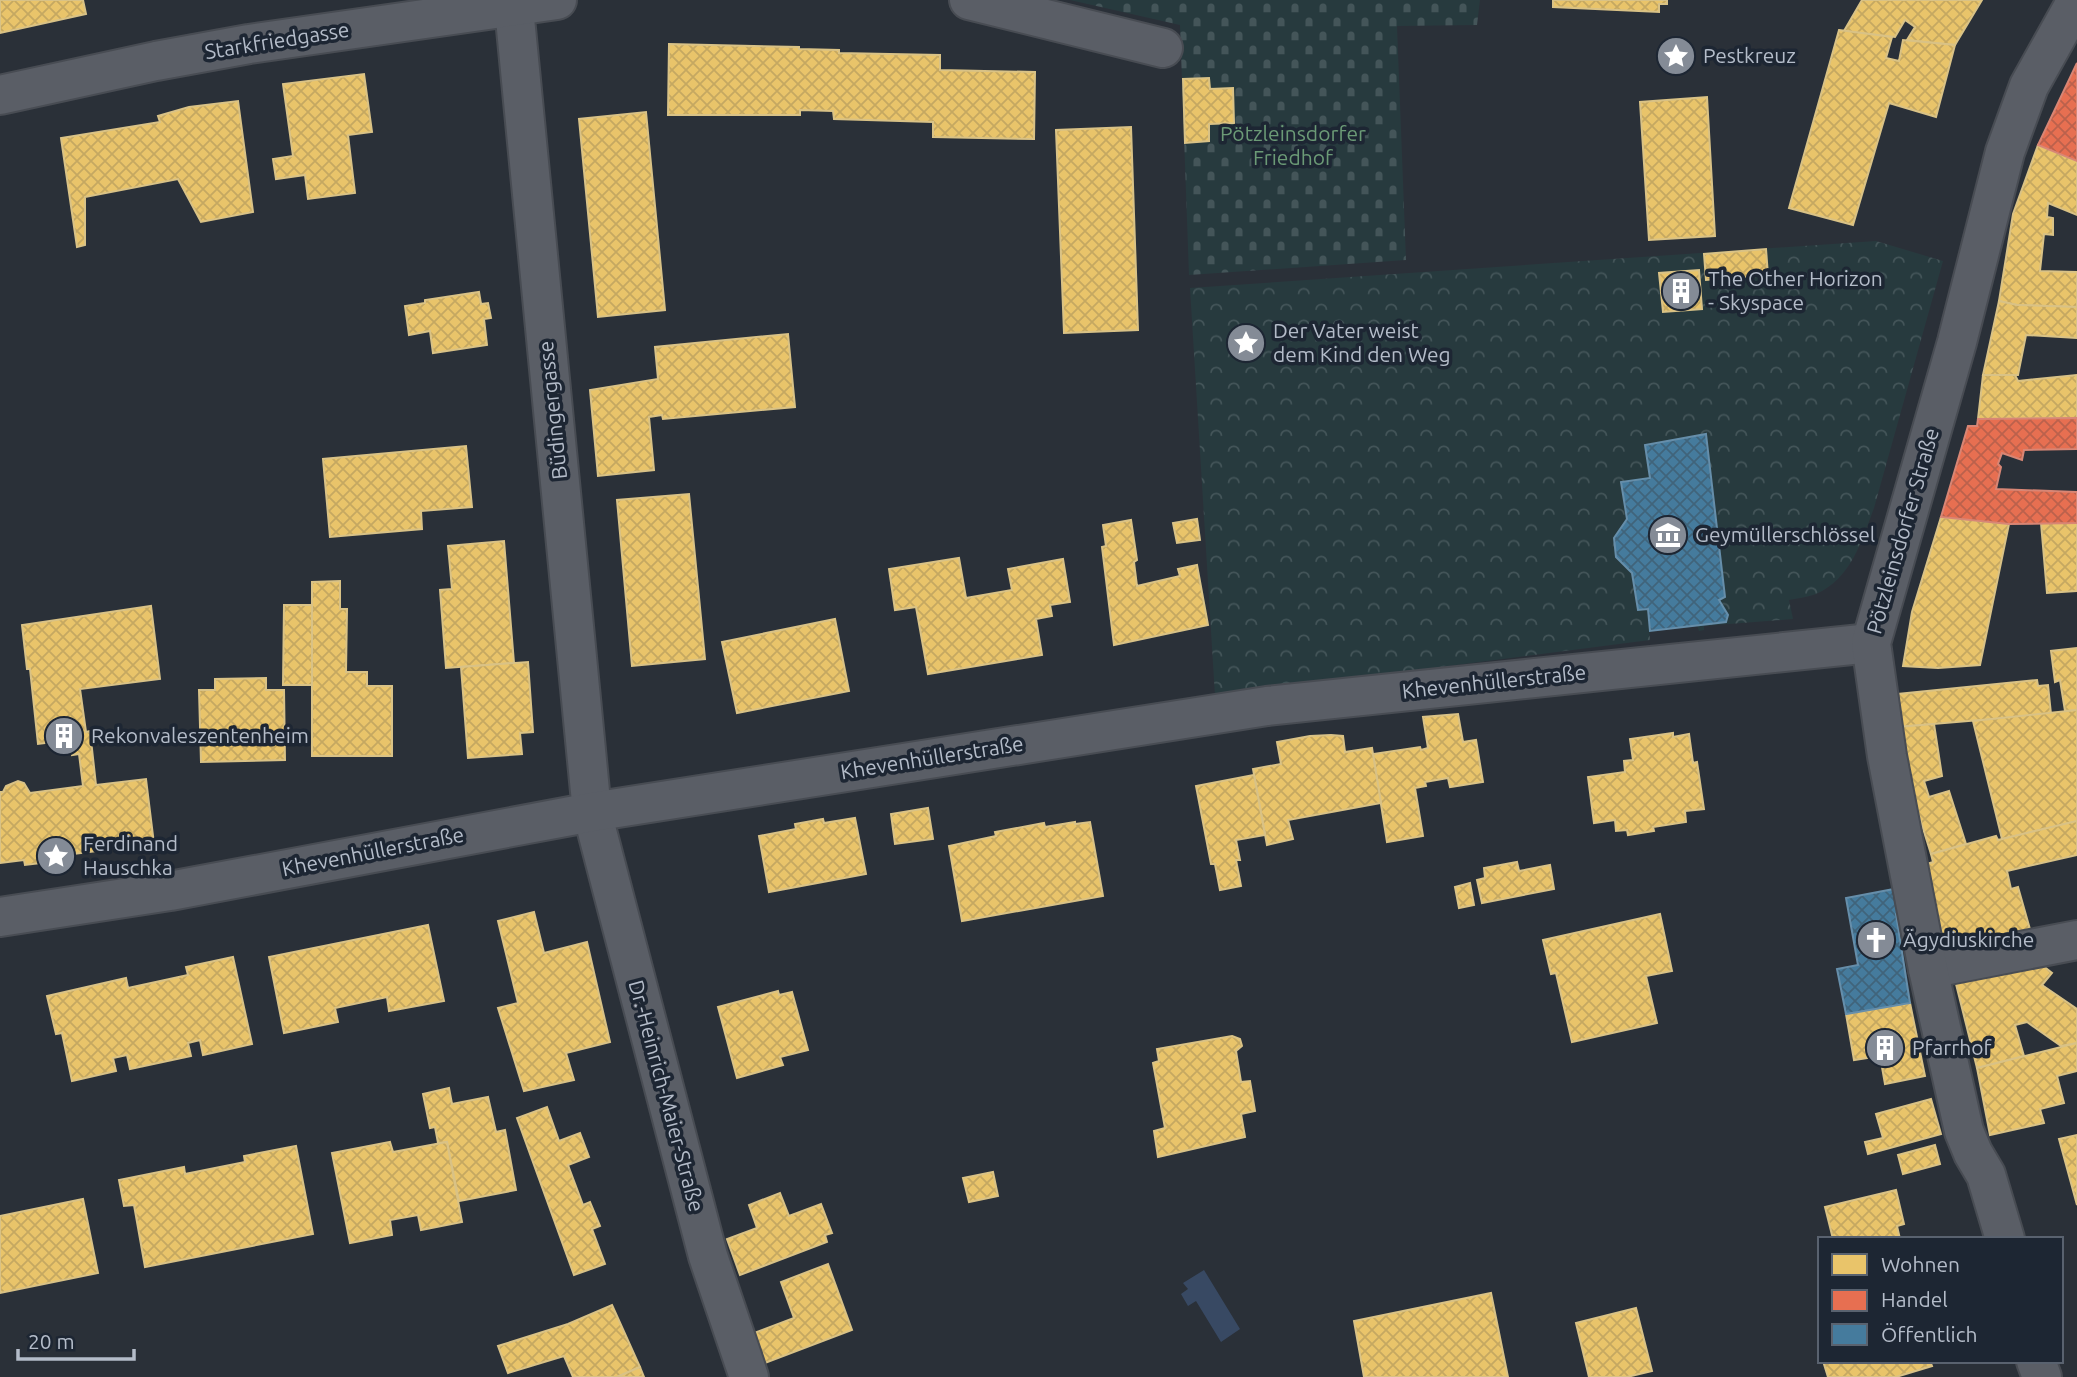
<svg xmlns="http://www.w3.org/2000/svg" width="2077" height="1377" viewBox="0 0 2077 1377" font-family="Ubuntu,sans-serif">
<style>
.cemetery{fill:url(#cemetery-stones)}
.park{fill:url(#park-crowns)}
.water{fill:#384963}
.homes{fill:url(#homes-cross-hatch);stroke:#d9c286;stroke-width:2}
.shops{fill:url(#shops-cross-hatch);stroke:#d88675;stroke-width:2}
.public{fill:url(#public-cross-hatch);stroke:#668eaa;stroke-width:2}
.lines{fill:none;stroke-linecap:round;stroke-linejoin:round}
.minor-casing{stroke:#484c53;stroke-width:42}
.minor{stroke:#5a5e66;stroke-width:38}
.labels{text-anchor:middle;stroke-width:7;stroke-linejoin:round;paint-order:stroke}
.street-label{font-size:21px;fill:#b4bcc9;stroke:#1d2633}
.poi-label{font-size:21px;fill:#b4bcc9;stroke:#1d2633;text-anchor:start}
.park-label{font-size:21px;fill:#6b9a76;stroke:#1d2633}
</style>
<defs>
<pattern id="cemetery-stones" width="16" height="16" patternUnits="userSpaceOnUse" patternTransform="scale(1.75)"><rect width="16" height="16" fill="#273a3e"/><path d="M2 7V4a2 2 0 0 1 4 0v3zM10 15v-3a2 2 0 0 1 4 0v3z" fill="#445559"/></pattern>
<pattern id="park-crowns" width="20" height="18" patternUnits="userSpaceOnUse" patternTransform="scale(1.75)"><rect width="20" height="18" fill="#273a3e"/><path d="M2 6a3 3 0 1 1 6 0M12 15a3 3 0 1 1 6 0" fill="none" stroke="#445559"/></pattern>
<pattern id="homes-cross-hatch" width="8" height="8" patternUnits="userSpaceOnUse" patternTransform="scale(1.75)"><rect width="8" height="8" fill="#e9c46a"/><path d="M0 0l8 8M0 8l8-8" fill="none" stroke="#c5a861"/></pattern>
<pattern id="shops-cross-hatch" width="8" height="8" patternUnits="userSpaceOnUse" patternTransform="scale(1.75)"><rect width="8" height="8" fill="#e76f51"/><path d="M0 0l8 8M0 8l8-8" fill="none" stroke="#bb614c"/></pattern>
<pattern id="public-cross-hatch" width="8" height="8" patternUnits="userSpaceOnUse" patternTransform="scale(1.75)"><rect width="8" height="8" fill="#457b9d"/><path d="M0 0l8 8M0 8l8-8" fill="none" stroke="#40647b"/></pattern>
</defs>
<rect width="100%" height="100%" fill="#2a3038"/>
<path class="cemetery" d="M 1070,0 L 1480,0 L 1477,25 L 1397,26 L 1406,260 L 1189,275 L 1180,25 Z"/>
<path class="park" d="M 1876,241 L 1943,261 L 1874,508 C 1862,540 1851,579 1816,594 C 1808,597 1798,598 1789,600 L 1793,619 L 1704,626 L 1704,630 L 1699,631 L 1697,625 L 1725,622 L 1728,615 L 1719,600 L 1725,596 L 1706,435 L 1645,445 L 1650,478 L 1622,483 L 1627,519 L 1614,538 L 1616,557 L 1632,573 L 1638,610 L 1648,609 L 1650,640 L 1215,696 L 1190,288 Z"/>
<path class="water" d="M 1204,1270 L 1240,1329 L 1221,1342 L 1196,1301 L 1188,1306 L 1181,1294 L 1188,1289 L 1183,1283 Z"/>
<g class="homes">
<path d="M 0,0 L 83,0 L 86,14 L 0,33 Z"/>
<path d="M 1553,0 L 1667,0 L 1667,4 L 1659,4 L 1659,12 L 1553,7 Z"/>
<path d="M 1862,0 L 1982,0 L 1955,45 L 1907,40 L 1915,27 L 1905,20 L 1895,37 L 1844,31 Z"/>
<path d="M 1839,30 L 1892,37 L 1886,58 L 1899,61 L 1903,40 L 1955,45 L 1936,117 L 1889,103 L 1853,225 L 1789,208 Z"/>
<path d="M 669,44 L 799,47 L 799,49 L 839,50 L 839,53 L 940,55 L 940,70 L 1035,72 L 1034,139 L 933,137 L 933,122 L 834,119 L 833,111 L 800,110 L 800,115 L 668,115 Z"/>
<path d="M 364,74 L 372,132 L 348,135 L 355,193 L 308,199 L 305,175 L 276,179 L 273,159 L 293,156 L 283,84 Z"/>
<path d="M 1209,78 L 1210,89 L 1233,88 L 1234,123 L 1209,124 L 1209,141 L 1185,143 L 1183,79 Z"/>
<path d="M 1707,97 L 1715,236 L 1649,240 L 1640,102 Z"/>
<path d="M 238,101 L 253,212 L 201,222 L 178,179 L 85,197 L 85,245 L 77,247 L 61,138 L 160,122 L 158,116 L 189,107 Z"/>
<path d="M 646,112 L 665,310 L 598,317 L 579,119 Z"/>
<path d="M 1131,127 L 1138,330 L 1064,333 L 1056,130 Z"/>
<path d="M 2038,145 L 2077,161 L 2077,215 L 2048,203 L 2047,217 L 2053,218 L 2053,235 L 2044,234 L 2040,271 L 2077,272 L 2077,307 L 2017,305 L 1999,301 L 2013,214 Z"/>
<path d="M 1766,249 L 1768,275 L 1706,280 L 1704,254 Z"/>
<path d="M 1699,270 L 1702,309 L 1663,312 L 1659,273 Z"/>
<path d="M 479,292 L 481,304 L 488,303 L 491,318 L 484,319 L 487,345 L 433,353 L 430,331 L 409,335 L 405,306 L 425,303 L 425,300 Z"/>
<path d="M 1999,301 L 2017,305 L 2077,307 L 2077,338 L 2026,335 L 2018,375 L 1983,375 Z"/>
<path d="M 788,334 L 795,407 L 663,419 L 662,415 L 649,417 L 654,470 L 598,476 L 590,390 L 658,379 L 655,347 Z"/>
<path d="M 1983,375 L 2015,375 L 2018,381 L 2077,375 L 2077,418 L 1978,419 Z"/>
<path d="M 466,446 L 472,507 L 421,511 L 422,529 L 330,537 L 323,459 Z"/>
<path d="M 689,494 L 705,659 L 632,666 L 617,500 Z"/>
<path d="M 1941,517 L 2009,524 L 1980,665 L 1938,668 L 1903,666 L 1912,612 Z"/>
<path d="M 1197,519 L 1200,540 L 1177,543 L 1173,523 Z"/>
<path d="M 1131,520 L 1137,560 L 1134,562 L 1137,586 L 1180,576 L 1178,569 L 1197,565 L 1208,625 L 1114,645 L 1102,547 L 1106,546 L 1103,525 Z"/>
<path d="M 2041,523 L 2077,523 L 2077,591 L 2047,593 Z"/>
<path d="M 504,541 L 514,663 L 446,668 L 440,590 L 452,589 L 448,546 Z"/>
<path d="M 959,558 L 966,598 L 1012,590 L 1008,569 L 1063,559 L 1070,602 L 1050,605 L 1052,616 L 1036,619 L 1042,655 L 928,674 L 916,607 L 895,610 L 889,569 Z"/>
<path d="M 340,581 L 340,609 L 347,609 L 346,672 L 367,672 L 367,686 L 392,686 L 392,756 L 312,756 L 312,582 Z"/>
<path d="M 284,605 L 312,605 L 312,685 L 283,685 Z"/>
<path d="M 151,606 L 160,679 L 80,689 L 86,732 L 90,731 L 96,785 L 146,779 L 154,844 L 41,858 L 42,863 L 25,865 L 24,860 L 0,863 L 0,792 L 3,792 L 6,786 L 18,781 L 24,783 L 30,793 L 83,786 L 79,754 L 72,755 L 70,740 L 38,744 L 30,669 L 27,669 L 22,625 Z"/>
<path d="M 835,619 L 849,691 L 737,713 L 722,642 Z"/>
<path d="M 2077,648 L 2077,710 L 2065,711 L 2060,680 L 2055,682 L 2051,651 Z"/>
<path d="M 528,662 L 533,732 L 520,733 L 522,754 L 468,758 L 461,667 Z"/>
<path d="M 266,678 L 266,690 L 284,690 L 285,760 L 201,762 L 199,690 L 215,690 L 215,679 Z"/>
<path d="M 2037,680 L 2038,686 L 2048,685 L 2051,714 L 1898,727 L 1898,694 Z"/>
<path d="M 2077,710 L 2077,821 L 2002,839 L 1973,721 Z"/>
<path d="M 1458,714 L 1463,742 L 1476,740 L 1483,782 L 1450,787 L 1448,778 L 1425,782 L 1426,786 L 1415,788 L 1423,836 L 1387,842 L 1373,754 L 1420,747 L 1421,750 L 1428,748 L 1423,717 Z"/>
<path d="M 1934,724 L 1942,776 L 1924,781 L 1929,797 L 1949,791 L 1966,844 L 1931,854 L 1906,774 L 1898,727 Z"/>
<path d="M 1673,733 L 1673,737 L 1689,734 L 1693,763 L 1697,762 L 1704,809 L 1685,811 L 1686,822 L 1653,827 L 1654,831 L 1628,835 L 1627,830 L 1616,831 L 1615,820 L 1594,823 L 1588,777 L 1625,772 L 1624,761 L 1633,760 L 1630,739 Z"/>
<path d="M 1331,735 L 1343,736 L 1345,752 L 1372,748 L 1381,803 L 1288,820 L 1293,839 L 1267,845 L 1253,769 L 1281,764 L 1277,742 L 1310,736 Z"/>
<path d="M 1254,775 L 1265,835 L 1236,840 L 1240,860 L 1236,860 L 1241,886 L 1220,890 L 1215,864 L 1211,864 L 1196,786 Z"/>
<path d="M 928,808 L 933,839 L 895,844 L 891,814 Z"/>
<path d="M 855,818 L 866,874 L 769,892 L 759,836 L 796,829 L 795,824 L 823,819 L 824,823 Z"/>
<path d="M 2077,821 L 2077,855 L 2007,871 L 2011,889 L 2018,887 L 2033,940 L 1946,949 L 1924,865 L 1933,862 L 1931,854 L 1996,836 L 1998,840 Z"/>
<path d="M 1075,822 L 1075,824 L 1090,822 L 1103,896 L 962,921 L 949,846 L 996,836 L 995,832 L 1044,823 L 1045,827 Z"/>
<path d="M 1517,862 L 1519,871 L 1550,865 L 1554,889 L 1482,903 L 1477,880 L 1485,878 L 1484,868 Z"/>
<path d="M 1470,883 L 1474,905 L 1459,908 L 1455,887 Z"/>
<path d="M 534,912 L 544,953 L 587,942 L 610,1042 L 566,1053 L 574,1080 L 524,1091 L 498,1008 L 518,1003 L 498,921 Z"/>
<path d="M 1660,914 L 1672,971 L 1646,976 L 1657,1023 L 1572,1042 L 1556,973 L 1551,974 L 1543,940 Z"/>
<path d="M 428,925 L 444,1001 L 389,1011 L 387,997 L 335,1008 L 338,1022 L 284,1033 L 269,957 Z"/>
<path d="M 233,957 L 252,1044 L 203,1055 L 200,1040 L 188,1043 L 191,1056 L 130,1069 L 127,1055 L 113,1058 L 116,1071 L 72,1081 L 62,1033 L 56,1034 L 47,996 L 126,978 L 128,988 L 188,975 L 186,967 Z"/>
<path d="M 2033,958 L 2052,973 L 2042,985 L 2077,1009 L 2077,1043 L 2061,1046 L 2027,1022 L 2015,1025 L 2024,1056 L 1977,1068 L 1953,972 Z"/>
<path d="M 778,991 L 779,995 L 792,992 L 808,1050 L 780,1057 L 783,1065 L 737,1078 L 718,1007 Z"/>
<path d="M 1910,1003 L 1925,1076 L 1885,1084 L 1880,1056 L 1854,1060 L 1846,1014 Z"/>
<path d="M 1232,1036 L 1240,1039 L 1242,1046 L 1236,1051 L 1241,1082 L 1250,1081 L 1255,1111 L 1241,1114 L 1245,1137 L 1158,1157 L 1154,1131 L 1165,1128 L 1153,1063 L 1159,1061 L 1157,1049 Z"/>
<path d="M 2077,1043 L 2077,1071 L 2057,1076 L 2064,1103 L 2040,1109 L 2044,1123 L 1990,1135 L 1977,1068 Z"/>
<path d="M 449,1088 L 452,1104 L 488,1097 L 496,1132 L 505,1130 L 516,1190 L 459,1201 L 447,1142 L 438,1143 L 435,1127 L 430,1128 L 423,1094 Z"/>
<path d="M 1931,1099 L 1941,1134 L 1868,1154 L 1865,1142 L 1883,1138 L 1876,1114 Z"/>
<path d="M 547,1107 L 559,1141 L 580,1133 L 589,1157 L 568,1165 L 583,1205 L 590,1202 L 600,1226 L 592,1229 L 605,1264 L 574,1275 L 517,1118 Z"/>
<path d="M 2077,1135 L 2077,1205 L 2059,1139 Z"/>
<path d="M 390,1142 L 393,1152 L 447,1142 L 462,1222 L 421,1230 L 418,1215 L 390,1220 L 392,1235 L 350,1243 L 332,1153 Z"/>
<path d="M 1935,1145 L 1940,1164 L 1903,1174 L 1898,1155 Z"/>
<path d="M 296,1146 L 313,1234 L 145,1267 L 134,1205 L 124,1206 L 119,1180 L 184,1167 L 185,1174 L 245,1162 L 244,1156 Z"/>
<path d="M 993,1172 L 998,1196 L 969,1202 L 963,1178 Z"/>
<path d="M 1896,1190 L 1904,1224 L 1897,1226 L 1900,1239 L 1833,1239 L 1825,1207 Z"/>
<path d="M 780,1193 L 789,1216 L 821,1204 L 832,1233 L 825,1235 L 827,1242 L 740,1275 L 727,1239 L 757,1228 L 749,1205 Z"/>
<path d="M 83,1199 L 98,1273 L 0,1293 L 0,1216 Z"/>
<path d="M 828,1264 L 852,1330 L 765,1363 L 754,1333 L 794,1318 L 781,1282 Z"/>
<path d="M 1491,1293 L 1508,1377 L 1364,1377 L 1354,1321 Z"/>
<path d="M 612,1305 L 640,1367 L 617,1377 L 573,1377 L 564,1356 L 508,1373 L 498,1346 L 568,1324 Z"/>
<path d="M 1636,1308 L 1652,1371 L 1627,1377 L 1589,1377 L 1576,1323 Z"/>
<path d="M 1823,1361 L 1930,1361 L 1932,1366 L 1896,1377 L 1828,1377 Z"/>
<path d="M 640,1367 L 644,1377 L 617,1377 Z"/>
</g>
<g class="shops">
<path d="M 2077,63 L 2077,161 L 2038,145 Z"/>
<path d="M 2077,418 L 2077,449 L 2024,450 L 2022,460 L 2002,453 L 1998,464 L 2001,467 L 1996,489 L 2077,492 L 2077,523 L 2009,524 L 1941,517 L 1968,426 L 1977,426 L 1978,419 Z"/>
</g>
<g class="public">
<path d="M 1706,434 L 1725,597 L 1719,600 L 1728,615 L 1726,622 L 1650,631 L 1648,609 L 1638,610 L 1632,573 L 1616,557 L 1614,538 L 1627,519 L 1621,482 L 1650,478 L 1645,445 Z"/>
<path d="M 1894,889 L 1899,911 L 1896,914 L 1910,1003 L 1846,1014 L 1837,969 L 1858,965 L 1846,898 Z"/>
</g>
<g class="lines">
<g class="minor-casing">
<g id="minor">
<path d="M 969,0 L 1163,48"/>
<path d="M 514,8 L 592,812 L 708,1256 L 749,1377"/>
<path d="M 0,95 L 156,61 L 249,44 L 557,0"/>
<path d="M 0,917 L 170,891 L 592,812 L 1267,706 L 1871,643"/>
<path d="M 1928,969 L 2077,940"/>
<path d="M 2005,1239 L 1986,1175 L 1973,1153 L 1964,1131 L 1928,969 L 1887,756 L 1871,643 L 1957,342 L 2005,152 L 2029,86 L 2077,0"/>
<path d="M 2036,1361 L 2042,1377"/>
</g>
</g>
<use href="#minor" class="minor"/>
</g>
<defs>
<g id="sight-disc" transform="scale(2.0125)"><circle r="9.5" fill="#848b96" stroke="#1d2633"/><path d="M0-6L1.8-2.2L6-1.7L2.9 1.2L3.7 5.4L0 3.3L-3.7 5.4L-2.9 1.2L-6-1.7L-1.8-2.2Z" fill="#fff"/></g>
<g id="building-disc" transform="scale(2.0125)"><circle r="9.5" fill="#848b96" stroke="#1d2633"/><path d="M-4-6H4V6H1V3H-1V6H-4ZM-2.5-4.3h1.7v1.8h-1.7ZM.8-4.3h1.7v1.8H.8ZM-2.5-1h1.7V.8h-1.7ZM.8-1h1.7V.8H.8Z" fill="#fff"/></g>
<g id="museum-disc" transform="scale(2.0125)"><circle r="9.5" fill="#848b96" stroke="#1d2633"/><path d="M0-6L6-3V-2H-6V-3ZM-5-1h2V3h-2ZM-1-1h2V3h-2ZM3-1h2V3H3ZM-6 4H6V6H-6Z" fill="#fff"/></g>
<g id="church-disc" transform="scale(2.0125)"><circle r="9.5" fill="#848b96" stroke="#1d2633"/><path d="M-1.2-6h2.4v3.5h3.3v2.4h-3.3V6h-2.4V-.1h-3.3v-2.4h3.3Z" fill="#fff"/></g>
</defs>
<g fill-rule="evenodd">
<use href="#sight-disc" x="1676" y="56"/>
<use href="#building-disc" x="1681" y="291"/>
<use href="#sight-disc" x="1246" y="343"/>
<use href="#museum-disc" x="1668" y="535"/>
<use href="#building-disc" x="64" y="736"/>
<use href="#sight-disc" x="56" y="856"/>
<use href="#church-disc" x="1876" y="940"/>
<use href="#building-disc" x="1885" y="1048"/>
</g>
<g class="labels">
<g class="street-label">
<text transform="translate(277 41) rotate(-9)" y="7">Starkfriedgasse</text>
<text transform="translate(553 410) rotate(-96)" y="7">Büdingergasse</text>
<text transform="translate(1903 531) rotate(-74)" y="7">Pötzleinsdorfer Straße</text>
<text transform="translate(1494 682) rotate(-6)" y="7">Khevenhüllerstraße</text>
<text transform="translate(932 758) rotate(-9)" y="7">Khevenhüllerstraße</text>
<text transform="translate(373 852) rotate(-11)" y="7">Khevenhüllerstraße</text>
<text transform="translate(666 1096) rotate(75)" y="7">Dr.-Heinrich-Maier-Straße</text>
</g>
<g class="poi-label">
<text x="1703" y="63">Pestkreuz</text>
<text x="1708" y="286">The Other Horizon<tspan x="1708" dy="24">- Skyspace</tspan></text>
<text x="1273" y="338">Der Vater weist<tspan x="1273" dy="24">dem Kind den Weg</tspan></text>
<text x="1695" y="542">Geymüllerschlössel</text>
<text x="91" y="743">Rekonvaleszentenheim</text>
<text x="83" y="851">Ferdinand<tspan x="83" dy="24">Hauschka</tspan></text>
<text x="1903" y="947">Ägydiuskirche</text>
<text x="1912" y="1055">Pfarrhof</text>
</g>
<g class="park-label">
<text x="1293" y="141">Pötzleinsdorfer<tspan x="1293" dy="24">Friedhof</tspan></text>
</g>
</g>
<rect x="1818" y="1237" width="245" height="126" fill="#1d2633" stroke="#59626f" stroke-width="2"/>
<rect x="1832" y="1254" width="35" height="21" fill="#e9c46a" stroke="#59626f" stroke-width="2"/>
<text x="1881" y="1272" font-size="21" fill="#b4bcc9">Wohnen</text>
<rect x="1832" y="1290" width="35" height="21" fill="#e76f51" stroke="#59626f" stroke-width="2"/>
<text x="1881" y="1307" font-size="21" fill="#b4bcc9">Handel</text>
<rect x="1832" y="1324" width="35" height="21" fill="#457b9d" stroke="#59626f" stroke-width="2"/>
<text x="1881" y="1342" font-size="21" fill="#b4bcc9">Öffentlich</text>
<path d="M18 1349v10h116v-10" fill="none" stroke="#b4bcc9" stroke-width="3.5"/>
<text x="28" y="1349" font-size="21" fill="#b4bcc9" stroke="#1d2633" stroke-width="5" paint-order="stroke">20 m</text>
</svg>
